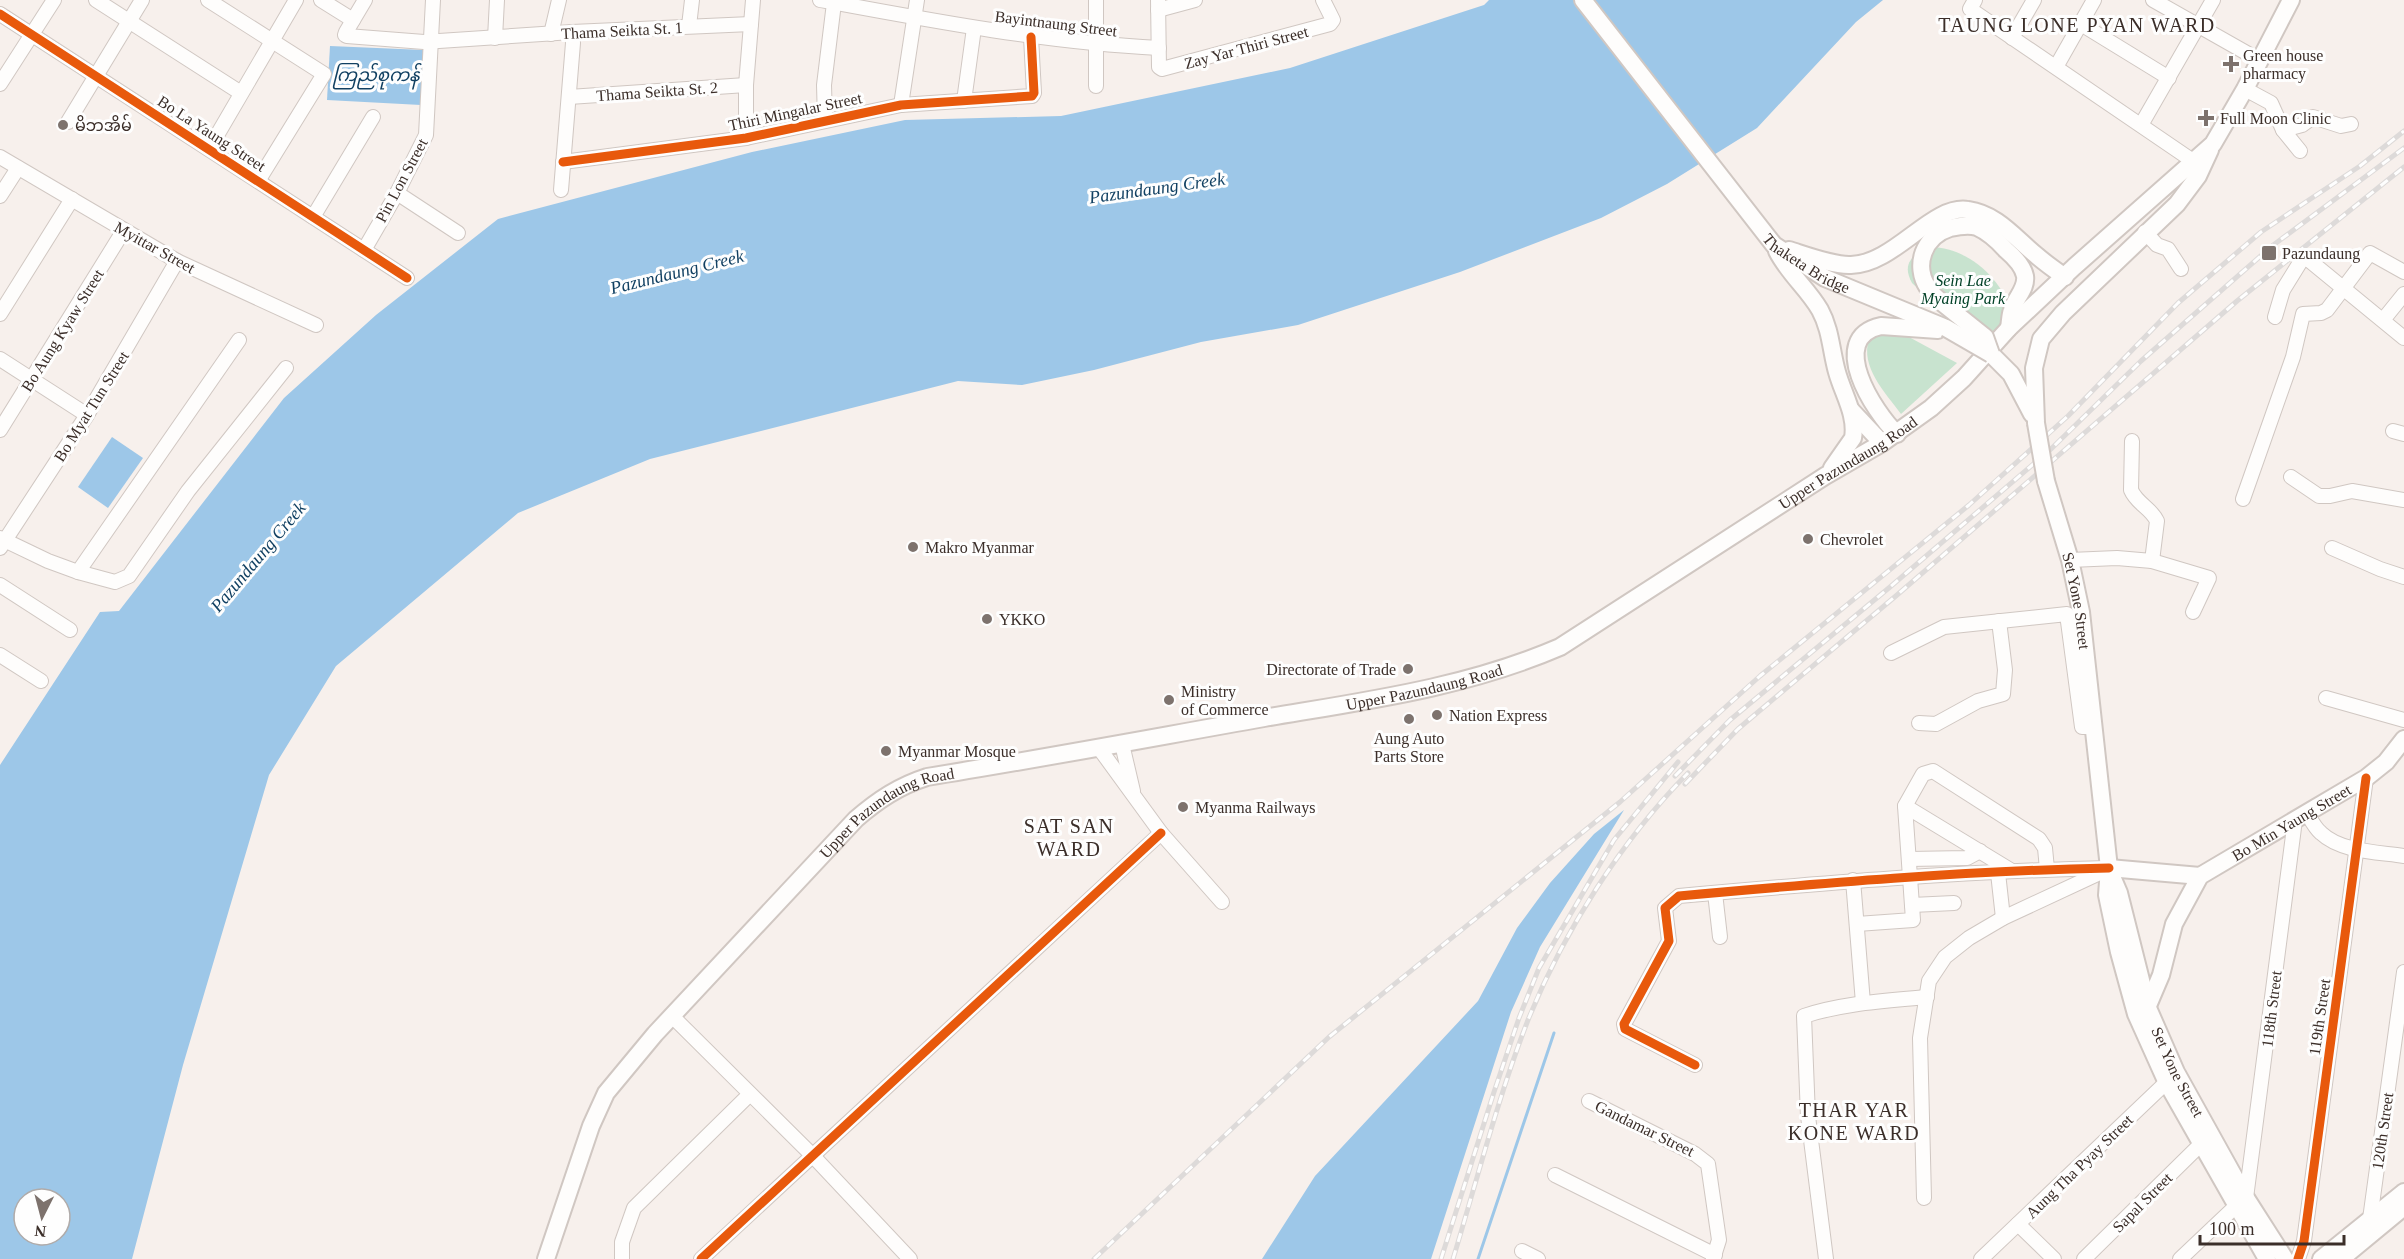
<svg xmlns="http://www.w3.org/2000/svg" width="2404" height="1259" viewBox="0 0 2404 1259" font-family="'Times New Roman','Noto Sans Myanmar',serif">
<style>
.green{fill:#c8e3cf}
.water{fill:#9dc7e8;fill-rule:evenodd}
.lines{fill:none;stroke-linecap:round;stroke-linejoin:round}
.stream{stroke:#9dc7e8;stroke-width:3}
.minor-casing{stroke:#d0c7c2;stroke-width:16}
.major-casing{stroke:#d0c7c2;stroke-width:20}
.minor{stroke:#fefdfc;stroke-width:14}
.major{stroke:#fefdfc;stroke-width:16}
.rail-casing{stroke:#dddad9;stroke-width:5}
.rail{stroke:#fefefe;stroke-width:3;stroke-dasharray:9;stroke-linecap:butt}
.major-bridge-casing{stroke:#d0c7c2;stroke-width:20;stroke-linecap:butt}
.major-bridge{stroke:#fefdfc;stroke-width:16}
.cycleway-casing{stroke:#fefefe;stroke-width:13}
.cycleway{stroke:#e8590c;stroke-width:9}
.poi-dot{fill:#7d726d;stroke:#fefefe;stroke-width:2}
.labels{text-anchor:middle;stroke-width:6;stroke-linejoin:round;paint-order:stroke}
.street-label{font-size:16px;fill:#3b2e29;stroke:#fefefe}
.poi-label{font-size:16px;fill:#3b2e29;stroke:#fefefe;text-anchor:start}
.park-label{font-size:16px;font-style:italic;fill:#014127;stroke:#fefefe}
.water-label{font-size:18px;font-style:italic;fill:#114062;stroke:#fefefe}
.quarter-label{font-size:20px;letter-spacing:1.5px;fill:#3b2e29;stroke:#fefefe}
</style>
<rect width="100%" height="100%" fill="#f7f0ec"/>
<g class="green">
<path d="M 1931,247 C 1969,248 2002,279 2013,315 L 1982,348 L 1912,283 C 1901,263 1913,254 1931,247 Z"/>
<path d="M 1896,330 L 1957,363 L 1901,414 C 1885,392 1860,367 1869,339 Z"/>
</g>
<g class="water">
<path d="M 1489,0 L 1883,0 L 1856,22 L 1757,128 L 1667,184 L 1601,218 L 1460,272 L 1298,325 L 1201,342 L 1094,370 L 1022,385 L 958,381 L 650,459 L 518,513 L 336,666 L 269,775 L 183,1065 L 132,1259 L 0,1259 L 0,765 L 100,612 L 119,611 L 284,398 L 376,315 L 498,219 L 752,152 L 905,120 L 1061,116 L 1290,68 L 1484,5 ZM 24,1199 L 60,1199 L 60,1235 L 24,1235 Z"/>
<path d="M 330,46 L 424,50 L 421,105 L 327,100 Z"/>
<path d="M 112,437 L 143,458 L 108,508 L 78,487 Z"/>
<path d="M 1624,810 L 1540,947 L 1511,1012 L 1431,1259 L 1262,1259 L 1315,1176 L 1478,1001 L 1517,928 L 1550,883 L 1594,834 Z"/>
</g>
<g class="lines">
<path class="stream" d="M 1478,1259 L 1554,1033"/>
<g class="minor-casing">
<g id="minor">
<path d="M 96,0 L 241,93"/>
<path d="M 208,0 L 324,74 L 258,181"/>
<path d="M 321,0 L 353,20"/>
<path d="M 365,0 L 346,32 L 345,35 L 347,36 L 424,42 L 572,32 L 751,24"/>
<path d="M 820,0 C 933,21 1044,42 1159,48"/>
<path d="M 1096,0 L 1096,86"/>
<path d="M 1158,0 L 1159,67 L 1162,69 L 1330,24 L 1333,20 L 1323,0"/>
<path d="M 1975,0 L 1970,9 L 2193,161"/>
<path d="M 2153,0 L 2259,60"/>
<path d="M 1158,10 L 1195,0"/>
<path d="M 0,14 L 407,278"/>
<path d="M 2081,24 L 2169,78"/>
<path d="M 689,26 L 692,0"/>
<path d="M 551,34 L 559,0"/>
<path d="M 495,38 L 497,0"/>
<path d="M 2012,38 L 2034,0"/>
<path d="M 2056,67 L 2094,0"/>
<path d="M 0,84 L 54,0"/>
<path d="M 2245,89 L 2271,103 L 2283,130 L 2300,151"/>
<path d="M 569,97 L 746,85"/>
<path d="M 964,101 L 974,28"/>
<path d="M 901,105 L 917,0"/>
<path d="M 825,120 L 824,85 L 834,3"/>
<path d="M 68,122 L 142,0"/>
<path d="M 2141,125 L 2213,0"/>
<path d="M 2283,130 L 2302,125 L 2313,117 L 2341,126 L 2351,124"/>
<path d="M 746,138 L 746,85 L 753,0"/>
<path d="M 209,149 L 296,0"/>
<path d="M 0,157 L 177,261 L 316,325"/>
<path d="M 563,162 L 746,138 L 901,105 L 1032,96 L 1034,93 L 1031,37"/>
<path d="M 561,190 L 573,43 L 572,32"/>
<path d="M 397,193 L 458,233"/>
<path d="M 0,196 L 18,168"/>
<path d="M 313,217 L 373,117"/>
<path d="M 2145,232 L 2157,245 L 2168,249 L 2181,269"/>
<path d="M 364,250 L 397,193 L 426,135 L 433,0"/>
<path d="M 0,314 L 72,199"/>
<path d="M 2275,317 L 2283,290 L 2304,256 L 2404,338"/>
<path d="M 2383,320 L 2404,294"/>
<path d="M 0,359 L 87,415"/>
<path d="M 0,430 L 124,230"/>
<path d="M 2393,431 L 2404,434"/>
<path d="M 2132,441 L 2131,490 C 2137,504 2151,508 2157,521 L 2152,561"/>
<path d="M 2291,477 L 2319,496 L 2330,496 L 2352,491 L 2404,500"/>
<path d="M 2243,499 L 2293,357 L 2303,314 L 2321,313 L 2327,310 L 2370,253 L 2404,272"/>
<path d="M 0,538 L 48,561 L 78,572 L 239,340"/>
<path d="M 0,548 L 87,415 L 177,261"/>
<path d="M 2332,548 L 2380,569 L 2404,577"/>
<path d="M 2070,560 L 2117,558 L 2152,561 L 2209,578 L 2193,612"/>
<path d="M 78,572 L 115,582 L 129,576 L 188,491 L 286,368"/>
<path d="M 0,585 L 70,630"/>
<path d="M 1891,653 L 1944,627 L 2067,614 L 2082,727 L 2092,727"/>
<path d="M 0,655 L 41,681"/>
<path d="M 2326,698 L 2404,720"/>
<path d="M 1919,723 L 1936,724 L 1978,701 L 2003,694 L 2005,670 L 1999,621"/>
<path d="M 1122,744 L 1133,791"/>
<path d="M 1099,748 L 1161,833 L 1222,902"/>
<path d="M 1905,806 L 2012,871"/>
<path d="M 2307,813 C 2311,820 2315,828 2321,833 C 2341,852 2378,852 2404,856"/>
<path d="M 1909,859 L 1967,858 L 1980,851"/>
<path d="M 1998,873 L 2003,918"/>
<path d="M 1853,880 L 1863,1003"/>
<path d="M 1715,893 L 1720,937"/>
<path d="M 1912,905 L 1954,903"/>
<path d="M 1857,924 L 1913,920 L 1905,806 L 1923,774 L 1933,771 L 2039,839 L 2045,848 L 2047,869"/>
<path d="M 672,1016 L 813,1156 L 910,1259"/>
<path d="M 1695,1065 L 1625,1029 L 1624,1024 L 1669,941 L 1665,908 L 1679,896 C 1822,883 1965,871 2109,868"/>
<path d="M 1589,1101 L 1695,1154 L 1708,1164 L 1719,1240 L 1713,1259"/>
<path d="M 1555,1175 L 1715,1255"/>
<path d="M 1924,1198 L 1920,1038 L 1929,981 L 1945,957 L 1969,938 L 2003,918 L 2104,871"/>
<path d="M 2246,1198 L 2295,820"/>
<path d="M 2370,1219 L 2404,972"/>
<path d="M 2018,1224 L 2054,1259"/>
<path d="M 1522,1251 L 1538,1259"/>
<path d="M 622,1259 L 622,1242 L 634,1208 L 750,1094"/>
<path d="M 701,1259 L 1161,833"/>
<path d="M 1826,1259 L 1808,1116 L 1804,1016 C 1843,1003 1886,1001 1927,997"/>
<path d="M 1981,1259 L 2173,1076"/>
<path d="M 2084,1259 L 2200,1145"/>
<path d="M 2180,1259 L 2236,1206"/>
<path d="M 2298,1259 L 2304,1241 L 2366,778"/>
</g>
</g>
<g class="major-casing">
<g id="major">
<path id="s1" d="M 1583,0 L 1774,245 L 1825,278 L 1946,328"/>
<path d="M 1789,250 C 1805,255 1834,266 1851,265 C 1895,264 1932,204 1968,210 C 1997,214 2015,238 2036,255 C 2045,263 2055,270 2065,277"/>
<path d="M 1777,251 C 1788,273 1808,289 1820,310 C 1831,330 1831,351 1837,372 C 1843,394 1857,415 1853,438 L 1832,468"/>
<path d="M 1940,301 C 1936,297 1931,293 1928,288 C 1913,265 1924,236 1950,228 C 1959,226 1968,224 1977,227 C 1988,232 1998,241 2006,250 C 2013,256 2023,266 2025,276 C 2027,289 2015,298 2012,310 C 2010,315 2010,322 2009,328"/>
<path d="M 1991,354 L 2011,374 L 2032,414"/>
<path d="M 1851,410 L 1882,443"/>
<path d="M 2036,423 L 2034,368 L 2041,339 L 2063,313 L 2177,204 L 2198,176 L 2210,150"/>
<path d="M 1897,434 C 1874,412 1826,338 1881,326 L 1938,330"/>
<path id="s2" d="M 2046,481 L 2070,560 L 2081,612 L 2109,868 L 2107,895 L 2119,952 L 2136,1014 L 2167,1083 L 2267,1259"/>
<path d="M 2109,868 L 2200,876"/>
<path id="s3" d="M 2110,872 L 2119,893 L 2148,1008 L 2176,1072 L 2246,1198 L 2285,1259"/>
<path id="s4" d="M 2147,1008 L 2161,975 L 2174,924 L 2200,876 L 2366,778 L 2386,762 L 2404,739"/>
<path id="s5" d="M 546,1259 L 591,1126 L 606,1093 L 655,1034 L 856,819 C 878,800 899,786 927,777 C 1039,759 1151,738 1264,718 C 1364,701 1465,688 1560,647 L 1825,476 L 1882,443 L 1931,408 L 1964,378 L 2009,328 L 2074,267 L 2213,144 L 2245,89 L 2291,0"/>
<path d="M 2321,1259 L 2404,1192"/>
<path d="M 2341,1259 L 2404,1207"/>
</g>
</g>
<use href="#minor" class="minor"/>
<use href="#major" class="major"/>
<g class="rail-casing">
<g id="rail">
<path d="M 1675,776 L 1730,720 L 1890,587 L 2052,448 L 2141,361 L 2272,246 L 2404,148"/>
<path d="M 1685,784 L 1738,729 L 1897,595 L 2237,301 L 2404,167"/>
<path d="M 1094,1259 L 1329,1037 L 1620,802 L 1760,676 L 1969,505 L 2068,416 L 2178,303 L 2261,232 L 2360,166 L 2404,131"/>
<path d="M 1441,1259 L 1494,1092 L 1519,1018 L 1539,968 L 1614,840 L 1678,762"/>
<path d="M 1453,1259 C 1477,1180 1498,1097 1528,1020 C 1564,931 1621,841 1688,773"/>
</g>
</g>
<use href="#rail" class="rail"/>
<g class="major-bridge-casing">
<g id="major-bridge">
<path d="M 1940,301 L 1985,337 L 1991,354"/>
<path d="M 1946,328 L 1991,354"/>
<path d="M 2036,423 L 2046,481"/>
</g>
</g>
<use href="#major-bridge" class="major-bridge"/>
<g class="cycleway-casing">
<g id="cycleway">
<path d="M 0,14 L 407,278"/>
<path d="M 563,162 L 746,138 L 901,105 L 1032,96 L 1034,93 L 1031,37"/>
<path d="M 1695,1065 L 1625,1029 L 1624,1024 L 1669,941 L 1665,908 L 1679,896 C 1822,883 1965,871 2109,868"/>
<path d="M 701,1259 L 1161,833"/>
<path d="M 2298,1259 L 2304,1241 L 2366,778"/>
</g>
</g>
<use href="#cycleway" class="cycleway"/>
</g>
<g class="poi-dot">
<path d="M2228 55h6v6h6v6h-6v6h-6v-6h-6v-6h6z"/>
<path d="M2203 109h6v6h6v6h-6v6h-6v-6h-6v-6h6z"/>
<circle cx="63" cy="125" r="6"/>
<rect x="2261" y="245" width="16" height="16" rx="3"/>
<circle cx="1808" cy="539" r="6"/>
<circle cx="913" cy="547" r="6"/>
<circle cx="987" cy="619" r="6"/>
<circle cx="1408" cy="669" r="6"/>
<circle cx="1169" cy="700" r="6"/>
<circle cx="1437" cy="715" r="6"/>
<circle cx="1409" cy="719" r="6"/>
<circle cx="886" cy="751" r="6"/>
<circle cx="1183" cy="807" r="6"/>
</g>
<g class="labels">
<g class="street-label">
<text transform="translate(1056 23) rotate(7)" y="6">Bayintnaung Street</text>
<text transform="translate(622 30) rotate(-3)" y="6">Thama Seikta St. 1</text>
<text transform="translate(1246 47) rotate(-15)" y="6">Zay Yar Thiri Street</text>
<text transform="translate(657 91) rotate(-4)" y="6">Thama Seikta St. 2</text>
<text transform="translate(795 111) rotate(-12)" y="6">Thiri Mingalar Street</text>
<text transform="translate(212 133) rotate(33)" y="6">Bo La Yaung Street</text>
<text transform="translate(401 180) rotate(-62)" y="6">Pin Lon Street</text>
<text transform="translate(155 247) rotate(29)" y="6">Myittar Street</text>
<text dy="6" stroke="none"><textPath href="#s1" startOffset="348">Thaketa Bridge</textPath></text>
<text transform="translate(62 330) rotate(-58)" y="6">Bo Aung Kyaw Street</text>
<text transform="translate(91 406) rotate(-58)" y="6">Bo Myat Tun Street</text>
<text dy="6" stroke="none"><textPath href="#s5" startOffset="1620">Upper Pazundaung Road</textPath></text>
<text dy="6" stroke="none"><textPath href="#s2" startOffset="124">Set Yone Street</textPath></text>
<text dy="6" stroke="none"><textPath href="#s5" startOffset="1136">Upper Pazundaung Road</textPath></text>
<text dy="6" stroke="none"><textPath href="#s5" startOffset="578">Upper Pazundaung Road</textPath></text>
<text dy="6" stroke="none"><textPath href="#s4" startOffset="249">Bo Min Yaung Street</textPath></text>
<text transform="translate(2271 1009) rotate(-83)" y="6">118th Street</text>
<text transform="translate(2319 1017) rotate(-82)" y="6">119th Street</text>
<text dy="6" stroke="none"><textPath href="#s3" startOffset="212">Set Yone Street</textPath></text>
<text transform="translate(1645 1128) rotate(26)" y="6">Gandamar Street</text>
<text transform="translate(2382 1131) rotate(-82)" y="6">120th Street</text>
<text transform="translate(2079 1166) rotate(-44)" y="6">Aung Tha Pyay Street</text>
<text transform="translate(2142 1202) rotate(-45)" y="6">Sapal Street</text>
</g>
<g class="poi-label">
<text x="2243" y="61">Green house<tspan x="2243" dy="18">pharmacy</tspan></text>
<text x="2220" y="124">Full Moon Clinic</text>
<text x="75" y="131">မိဘအိမ်</text>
<text x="2282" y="259">Pazundaung</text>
<text x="1820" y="545">Chevrolet</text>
<text x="925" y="553">Makro Myanmar</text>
<text x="999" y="625">YKKO</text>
<text x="1396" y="675" text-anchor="end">Directorate of Trade</text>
<text x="1181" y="697">Ministry<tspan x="1181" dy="18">of Commerce</tspan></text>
<text x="1449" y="721">Nation Express</text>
<text x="1409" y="744" text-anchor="middle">Aung Auto<tspan x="1409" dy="18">Parts Store</tspan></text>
<text x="898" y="757">Myanmar Mosque</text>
<text x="1195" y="813">Myanma Railways</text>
</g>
<g class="park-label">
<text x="1963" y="286">Sein Lae<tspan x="1963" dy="18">Myaing Park</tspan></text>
</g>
<g class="water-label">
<text x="376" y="81">ကြည်စုကန်</text>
<text transform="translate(1157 188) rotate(-8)" y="6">Pazundaung Creek</text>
<text transform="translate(677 272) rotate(-14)" y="6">Pazundaung Creek</text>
<text transform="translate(258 557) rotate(-50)" y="6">Pazundaung Creek</text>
</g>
<g class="quarter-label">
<text x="2077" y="32">TAUNG LONE PYAN WARD</text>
<text x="1069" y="833">SAT SAN<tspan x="1069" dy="23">WARD</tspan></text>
<text x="1854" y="1117">THAR YAR<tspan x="1854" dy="23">KONE WARD</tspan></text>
</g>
</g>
<g transform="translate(42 1217) rotate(186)"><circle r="28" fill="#fefefe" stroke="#b0aba9" stroke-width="1.5"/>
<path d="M0-4.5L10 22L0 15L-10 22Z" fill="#7d726d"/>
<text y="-9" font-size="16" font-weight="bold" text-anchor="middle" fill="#3b2e29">N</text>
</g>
<path d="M2200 1235v9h144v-9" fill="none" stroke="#3b2e29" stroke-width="3"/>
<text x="2209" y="1235" font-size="18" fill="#3b2e29" stroke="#fefefe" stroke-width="4.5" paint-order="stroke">100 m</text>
</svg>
